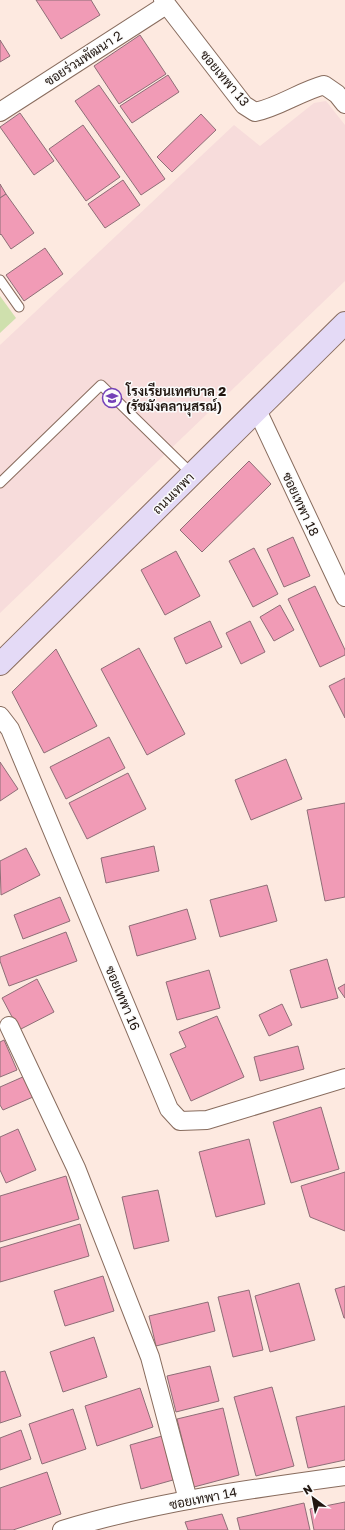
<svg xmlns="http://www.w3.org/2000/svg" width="345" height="1530" viewBox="0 0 345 1530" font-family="'Golos Text',Sarabun,sans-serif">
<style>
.education{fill:#f7dcdb}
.green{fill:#cfe0ad}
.building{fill:#f19bb6;stroke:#8e6e77}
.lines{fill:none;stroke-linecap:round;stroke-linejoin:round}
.lane-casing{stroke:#886c5e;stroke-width:11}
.street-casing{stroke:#886c5e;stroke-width:20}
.secondary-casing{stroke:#886c5e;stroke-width:24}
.lane{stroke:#fff;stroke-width:9}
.street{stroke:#fff;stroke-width:18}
.secondary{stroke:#e4daf6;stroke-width:22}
.labels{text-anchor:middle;stroke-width:3;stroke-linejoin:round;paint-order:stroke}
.street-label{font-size:13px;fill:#211610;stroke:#fbfbfb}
.poi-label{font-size:13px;font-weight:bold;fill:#211610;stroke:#fbfbfb;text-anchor:start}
</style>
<rect width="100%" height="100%" fill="#fde9e0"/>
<path class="education" d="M 326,101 L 345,125 L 345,281 L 0,613 L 0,345 L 234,125 L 260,146 L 314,103 Z"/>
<path class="green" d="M 0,296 L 16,318 L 0,333 Z"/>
<g class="building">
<path d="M 36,0 L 91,0 L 100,15 L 61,39 Z"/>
<path d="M 140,35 L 166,74 L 119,104 L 94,66 Z"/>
<path d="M 0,40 L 10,56 L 0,62 Z"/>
<path d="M 168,75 L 179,92 L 132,123 L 120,106 Z"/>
<path d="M 99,85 L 165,179 L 141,195 L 75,101 Z"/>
<path d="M 20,113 L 54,161 L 34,175 L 0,127 Z"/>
<path d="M 201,114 L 216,130 L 172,172 L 157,157 Z"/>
<path d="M 83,125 L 120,177 L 86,201 L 49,149 Z"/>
<path d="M 123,180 L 140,205 L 105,228 L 88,204 Z"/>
<path d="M 0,184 L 6,194 L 0,198 Z"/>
<path d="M 6,194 L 34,233 L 11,249 L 1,234 L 0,235 L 0,198 Z"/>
<path d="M 45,248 L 63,274 L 24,301 L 6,275 Z"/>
<path d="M 249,461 L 271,484 L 202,552 L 180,530 Z"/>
<path d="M 293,537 L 310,576 L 284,587 L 267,549 Z"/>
<path d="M 254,548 L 278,594 L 253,607 L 229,561 Z"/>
<path d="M 176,551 L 200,596 L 165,615 L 141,570 Z"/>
<path d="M 315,586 L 345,650 L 345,655 L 320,667 L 288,599 Z"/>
<path d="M 280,605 L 294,630 L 274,641 L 260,617 Z"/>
<path d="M 210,621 L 222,647 L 186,664 L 174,638 Z"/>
<path d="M 250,621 L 265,652 L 241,664 L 226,633 Z"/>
<path d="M 139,648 L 185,734 L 147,755 L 101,669 Z"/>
<path d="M 56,649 L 97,726 L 44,753 L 12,692 Z"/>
<path d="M 345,678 L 345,718 L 329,686 Z"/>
<path d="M 109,737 L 125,768 L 66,799 L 50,767 Z"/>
<path d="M 286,759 L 302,799 L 251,820 L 235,780 Z"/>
<path d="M 0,762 L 18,789 L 0,801 Z"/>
<path d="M 128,773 L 146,809 L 87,839 L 69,803 Z"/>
<path d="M 345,803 L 345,897 L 325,901 L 307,810 Z"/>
<path d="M 154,846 L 159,871 L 106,883 L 101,858 Z"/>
<path d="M 26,848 L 40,875 L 1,895 L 0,861 Z"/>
<path d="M 267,885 L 277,921 L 220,937 L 210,900 Z"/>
<path d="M 60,897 L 70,921 L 23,939 L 14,915 Z"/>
<path d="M 187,909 L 196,939 L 137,956 L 129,926 Z"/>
<path d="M 66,932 L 77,961 L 9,986 L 0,961 L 0,957 Z"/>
<path d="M 327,959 L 338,998 L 301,1008 L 290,970 Z"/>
<path d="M 209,970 L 220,1008 L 177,1020 L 166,982 Z"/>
<path d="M 37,979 L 54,1012 L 19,1030 L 2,998 Z"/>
<path d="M 345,984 L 345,998 L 338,988 Z"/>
<path d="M 282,1004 L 292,1025 L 269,1036 L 259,1015 Z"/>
<path d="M 217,1016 L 244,1077 L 191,1101 L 170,1054 L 186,1047 L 179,1032 Z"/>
<path d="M 4,1040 L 17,1070 L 0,1077 L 0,1042 Z"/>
<path d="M 298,1046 L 304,1069 L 260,1081 L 254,1057 Z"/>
<path d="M 25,1076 L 33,1097 L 3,1110 L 0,1105 L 0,1087 Z"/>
<path d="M 321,1107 L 339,1169 L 291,1183 L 273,1122 Z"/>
<path d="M 18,1129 L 36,1170 L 6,1183 L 0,1170 L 0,1137 Z"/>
<path d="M 249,1139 L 265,1204 L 216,1217 L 199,1152 Z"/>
<path d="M 345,1172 L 345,1231 L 310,1217 L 301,1186 Z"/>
<path d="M 66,1176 L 79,1219 L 0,1242 L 0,1196 Z"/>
<path d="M 158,1190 L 169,1241 L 134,1249 L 122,1197 Z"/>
<path d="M 80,1224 L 89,1256 L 0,1282 L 0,1248 Z"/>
<path d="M 103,1276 L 114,1311 L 65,1326 L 54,1291 Z"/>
<path d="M 299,1283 L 315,1340 L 270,1352 L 255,1296 Z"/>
<path d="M 345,1286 L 345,1318 L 344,1318 L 335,1289 Z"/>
<path d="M 249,1290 L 263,1350 L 233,1357 L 218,1297 Z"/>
<path d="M 208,1302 L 215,1331 L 156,1346 L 149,1316 Z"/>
<path d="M 94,1337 L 107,1377 L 63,1392 L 50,1352 Z"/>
<path d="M 210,1366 L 219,1401 L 176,1412 L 167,1376 Z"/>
<path d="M 5,1371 L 21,1416 L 0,1423 L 0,1372 Z"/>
<path d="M 272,1387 L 294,1466 L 256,1476 L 234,1397 Z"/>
<path d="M 140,1388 L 153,1427 L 97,1446 L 85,1406 Z"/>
<path d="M 345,1406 L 345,1460 L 308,1468 L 296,1417 Z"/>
<path d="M 223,1408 L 239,1475 L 194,1487 L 177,1419 Z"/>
<path d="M 73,1409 L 86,1449 L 42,1464 L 29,1424 Z"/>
<path d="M 21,1430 L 31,1459 L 0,1470 L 0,1438 Z"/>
<path d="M 162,1436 L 173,1480 L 141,1489 L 130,1445 Z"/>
<path d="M 47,1472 L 61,1514 L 13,1530 L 0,1530 L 0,1488 Z"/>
<path d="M 345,1502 L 345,1530 L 314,1530 L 310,1509 Z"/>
<path d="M 304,1503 L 310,1530 L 240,1530 L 237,1518 Z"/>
<path d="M 222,1514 L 228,1530 L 188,1530 L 185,1522 Z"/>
</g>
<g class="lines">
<g class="lane-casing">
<g id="lane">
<path d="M 0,280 L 19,307"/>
<path d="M 0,483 L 101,385 L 192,474"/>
</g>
</g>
<g class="street-casing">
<g id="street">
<path d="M 163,0 L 244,105 L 255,112 C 279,107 299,92 324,85 L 337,94 L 345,104"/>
<path d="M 0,112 L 166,5"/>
<path d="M 257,410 L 345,597"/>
<path d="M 0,716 L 10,729 L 169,1109 L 180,1121 L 207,1120 L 345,1078"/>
<path d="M 9,1026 L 76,1168 L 150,1357 L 188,1500"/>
<path d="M 62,1530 C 154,1502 250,1489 345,1476"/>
</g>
</g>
<g class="secondary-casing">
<path id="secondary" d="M 0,664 L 345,323"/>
</g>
<use href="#lane" class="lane"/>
<use href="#street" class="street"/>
<use href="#secondary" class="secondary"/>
</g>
<defs>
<g id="school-ring" transform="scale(1)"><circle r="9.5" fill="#fbfbfb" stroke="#7441b8" stroke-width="1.5"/><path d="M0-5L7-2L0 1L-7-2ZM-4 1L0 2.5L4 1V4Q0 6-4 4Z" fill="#7441b8"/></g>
</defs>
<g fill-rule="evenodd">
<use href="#school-ring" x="112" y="398"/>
</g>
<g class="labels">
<g class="street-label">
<text transform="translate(83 58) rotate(-33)" y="5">ซอยร่วมพัฒนา 2</text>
<text transform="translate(225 78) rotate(50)" y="5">ซอยเทพา 13</text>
<text transform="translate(173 493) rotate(-45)" y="5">ถนนเทพา</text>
<text transform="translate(301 504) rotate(65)" y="5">ซอยเทพา 18</text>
<text transform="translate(123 998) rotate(67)" y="5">ซอยเทพา 16</text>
<text transform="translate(203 1498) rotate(-11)" y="5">ซอยเทพา 14</text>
</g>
<g class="poi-label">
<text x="126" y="396">โรงเรียนเทศบาล 2<tspan x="126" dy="15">(รัชมังคลานุสรณ์)</tspan></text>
</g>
</g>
<g transform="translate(313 1498) rotate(328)" stroke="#fbfbfb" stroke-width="3" paint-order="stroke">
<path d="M0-3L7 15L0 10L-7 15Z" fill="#211610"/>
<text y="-6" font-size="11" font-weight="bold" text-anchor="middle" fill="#211610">N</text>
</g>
</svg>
